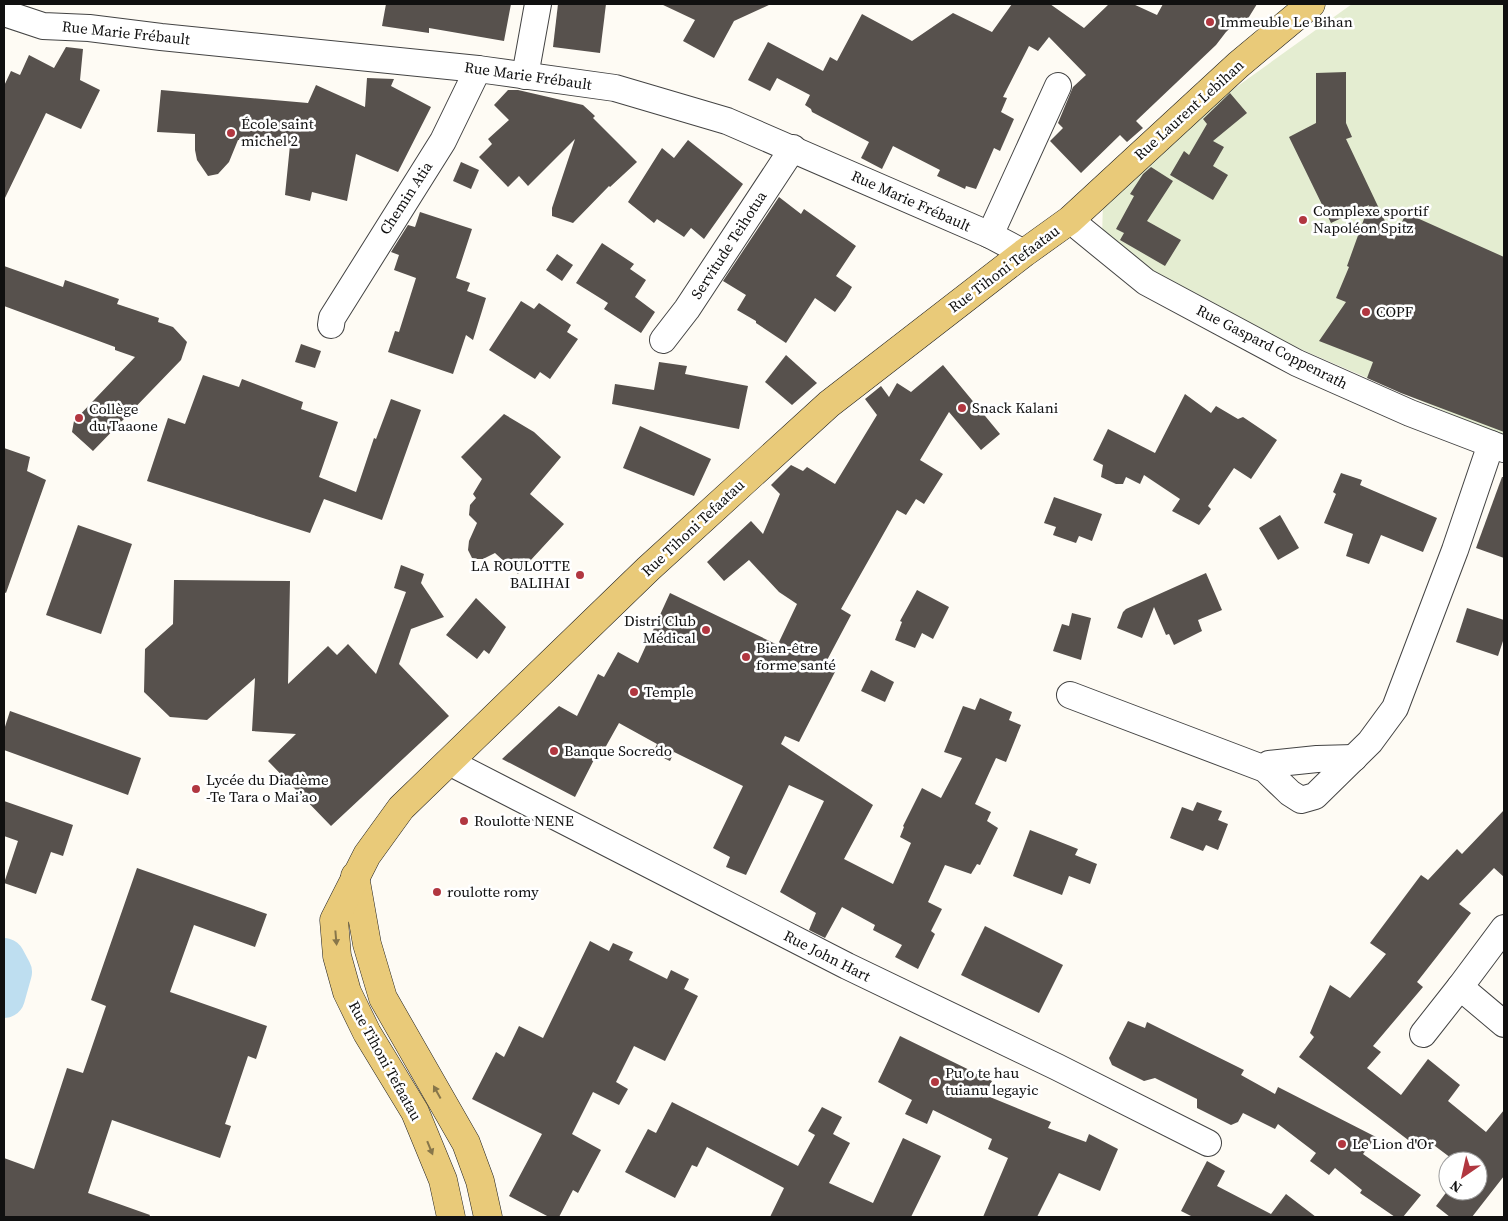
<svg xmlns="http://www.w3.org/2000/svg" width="1508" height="1221" viewBox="0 0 1508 1221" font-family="'Source Serif 4',serif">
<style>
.pitch{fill:#e4edd1}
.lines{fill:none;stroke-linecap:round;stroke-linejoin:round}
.river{stroke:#bedef0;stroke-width:42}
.building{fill:#57514d}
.minor-casing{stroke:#434343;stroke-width:28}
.major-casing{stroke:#212121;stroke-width:29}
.minor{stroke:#fff;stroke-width:26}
.major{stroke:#e9ca79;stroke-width:28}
.oneway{fill:#87764a}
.poi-dot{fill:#b13740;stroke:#fff;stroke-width:2}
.labels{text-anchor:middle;stroke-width:5;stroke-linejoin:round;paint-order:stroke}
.poi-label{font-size:15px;fill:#101010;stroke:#fff;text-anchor:start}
.street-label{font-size:15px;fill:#101010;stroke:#fff}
</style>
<rect width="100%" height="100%" fill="#fefbf4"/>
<path class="pitch" d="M 1352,4 L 1504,4 L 1504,437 L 1256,330 L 1102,241 L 1103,199 L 1168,136 Z"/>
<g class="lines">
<path class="river" d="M 4,959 L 11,972 L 4,997"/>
</g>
<g class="building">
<path d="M 386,4 L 511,4 L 504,41 L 429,28 L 429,33 L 382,26 Z"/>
<path d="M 558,4 L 606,4 L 600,53 L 553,47 Z"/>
<path d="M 661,4 L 771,4 L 734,21 L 714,58 L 683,41 L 695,20 Z"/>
<path d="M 1012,4 L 1050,4 L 1084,28 L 1109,4 L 1133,4 L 1157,15 L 1163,4 L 1257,4 L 1244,25 L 1238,21 L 1226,32 L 1216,45 L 1136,121 L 1143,128 L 1127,142 L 1120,135 L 1081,173 L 1050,141 L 1063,128 L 1058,123 L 1073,87 L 1086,75 L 1049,37 L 1038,51 L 1029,46 L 1003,97 L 1007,98 L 1001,112 L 1014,119 L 1000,151 L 994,148 L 976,189 L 966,186 L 965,189 L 937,176 L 940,170 L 893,146 L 882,169 L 861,158 L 869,142 L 812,112 L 811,109 L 805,105 L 810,95 L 777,78 L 770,91 L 748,80 L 768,42 L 823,71 L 830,57 L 837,61 L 862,14 L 912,41 L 953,13 L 992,32 Z"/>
<path d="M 66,47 L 83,49 L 80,80 L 100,90 L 81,129 L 46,113 L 4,200 L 4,86 L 11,71 L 20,75 L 29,55 L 54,68 Z"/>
<path d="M 1346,72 L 1346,123 L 1352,137 L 1346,139 L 1394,240 L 1406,213 L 1504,257 L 1504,432 L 1401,393 L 1367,378 L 1373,362 L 1319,341 L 1346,302 L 1336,298 L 1349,267 L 1347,266 L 1369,205 L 1331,223 L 1289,137 L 1316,123 L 1316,73 Z"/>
<path d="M 367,78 L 394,79 L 391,86 L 431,107 L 398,172 L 356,154 L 347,201 L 312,192 L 310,201 L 285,195 L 290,145 L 238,140 L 229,162 L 218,174 L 208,176 L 197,160 L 195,150 L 195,134 L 157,132 L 161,90 L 308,103 L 316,85 L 365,107 Z"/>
<path d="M 508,90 L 518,90 L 583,105 L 595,116 L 593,118 L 637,162 L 610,187 L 609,186 L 573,223 L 552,216 L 552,208 L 575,139 L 528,186 L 519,176 L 508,187 L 479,157 L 492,144 L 488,139 L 509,120 L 494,105 Z"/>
<path d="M 1230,93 L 1247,113 L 1213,141 L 1224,147 L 1213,166 L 1228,175 L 1213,200 L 1170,175 L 1184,151 L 1189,155 L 1207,124 L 1203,119 Z"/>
<path d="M 688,140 L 743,184 L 704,239 L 691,228 L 684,237 L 657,219 L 654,223 L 628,202 L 662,148 L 674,158 Z"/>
<path d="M 461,162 L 479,170 L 471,189 L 453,181 Z"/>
<path d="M 1151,167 L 1173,181 L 1147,221 L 1181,240 L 1165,266 L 1120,240 L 1124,233 L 1116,229 L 1134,196 L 1130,194 L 1143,174 Z"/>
<path d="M 779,197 L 801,214 L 804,209 L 856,246 L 836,276 L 852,287 L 846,297 L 835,312 L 815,298 L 786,343 L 756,323 L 756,321 L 737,310 L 746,295 L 723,281 Z"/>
<path d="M 420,212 L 472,229 L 456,278 L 470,283 L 467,291 L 486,298 L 473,340 L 466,335 L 453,374 L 388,352 L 395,331 L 399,332 L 416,278 L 394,270 L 399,255 L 391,252 L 408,225 L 415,227 Z"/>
<path d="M 602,243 L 634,264 L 630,269 L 646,280 L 635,297 L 655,312 L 641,333 L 604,309 L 608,303 L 576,283 Z"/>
<path d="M 557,254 L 573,265 L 562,281 L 546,270 Z"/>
<path d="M 4,266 L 63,287 L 65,280 L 119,299 L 117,304 L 159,318 L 158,322 L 173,327 L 187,342 L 181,360 L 93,451 L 72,432 L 74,421 L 135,357 L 115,350 L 115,347 L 4,306 Z"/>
<path d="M 521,301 L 534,309 L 539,303 L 571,325 L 567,332 L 578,339 L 550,379 L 540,372 L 535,379 L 489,350 Z"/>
<path d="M 301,344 L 321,351 L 315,368 L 295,362 Z"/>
<path d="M 786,355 L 817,383 L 792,405 L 765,382 Z"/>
<path d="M 659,362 L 687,366 L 685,374 L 748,386 L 739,429 L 612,404 L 615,384 L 654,390 Z"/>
<path d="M 943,365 L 1000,434 L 981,450 L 949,412 L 920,460 L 943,474 L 924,504 L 916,499 L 906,515 L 897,510 L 841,609 L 851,615 L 825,664 L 836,670 L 799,742 L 785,736 L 781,744 L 873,805 L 844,859 L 893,884 L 911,843 L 900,837 L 904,827 L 903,826 L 922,788 L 941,798 L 962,758 L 944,752 L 963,706 L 975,710 L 980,698 L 1012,712 L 1009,720 L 1021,725 L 1006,762 L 996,758 L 975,804 L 991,812 L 987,821 L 998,828 L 980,865 L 977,864 L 971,874 L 945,865 L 928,902 L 942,909 L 931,931 L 935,934 L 918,969 L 895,957 L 902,945 L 873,930 L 875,925 L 842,907 L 825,938 L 809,930 L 816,913 L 780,892 L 824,801 L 789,785 L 746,875 L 726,867 L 730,857 L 713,848 L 743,786 L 674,752 L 670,761 L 653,753 L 657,744 L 619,723 L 605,748 L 601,746 L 575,797 L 502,759 L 559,706 L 577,716 L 598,674 L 604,677 L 618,652 L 638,663 L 670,593 L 784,648 L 779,642 L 797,604 L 779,592 L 749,560 L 724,581 L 707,562 L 751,521 L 763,534 L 780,494 L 771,485 L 791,465 L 803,471 L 807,467 L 835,484 L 877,415 L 865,399 L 881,386 L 889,397 L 897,383 L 911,392 Z"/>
<path d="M 203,375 L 239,387 L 242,379 L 303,402 L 301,409 L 338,422 L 319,477 L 356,492 L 374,438 L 376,439 L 391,399 L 421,410 L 382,520 L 324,499 L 310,533 L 147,481 L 168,418 L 185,424 Z"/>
<path d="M 1185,394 L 1211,413 L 1216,406 L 1238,419 L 1243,417 L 1277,440 L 1251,479 L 1234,468 L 1208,506 L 1211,509 L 1199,525 L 1172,511 L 1180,499 L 1144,475 L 1140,484 L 1126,477 L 1123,484 L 1116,484 L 1101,477 L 1103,465 L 1093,460 L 1108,429 L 1155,453 Z"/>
<path d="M 504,414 L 534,432 L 561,457 L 530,494 L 564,524 L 518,574 L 495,553 L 483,559 L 477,559 L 472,558 L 468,550 L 469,541 L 477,523 L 469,515 L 470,505 L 476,498 L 473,494 L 482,479 L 461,457 Z"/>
<path d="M 640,426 L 711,459 L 694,496 L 623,468 Z"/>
<path d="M 4,448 L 30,457 L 27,471 L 46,480 L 6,593 L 4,592 Z"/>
<path d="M 1341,473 L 1362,480 L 1360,485 L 1437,518 L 1423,552 L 1381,535 L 1369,564 L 1346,556 L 1353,534 L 1324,523 L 1336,494 L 1333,492 Z"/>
<path d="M 1502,477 L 1504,477 L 1504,558 L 1476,548 Z"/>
<path d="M 1054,497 L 1102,514 L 1092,541 L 1079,536 L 1076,543 L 1053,535 L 1056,527 L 1044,523 Z"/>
<path d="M 1280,515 L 1299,548 L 1278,560 L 1259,528 Z"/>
<path d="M 78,525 L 132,544 L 101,634 L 46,615 Z"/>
<path d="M 401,565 L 424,574 L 421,583 L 444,617 L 411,629 L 399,664 L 449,716 L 331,826 L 268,761 L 296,734 L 252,731 L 255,678 L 207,720 L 170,717 L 144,692 L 145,649 L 173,624 L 174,580 L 290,581 L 288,684 L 328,646 L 337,655 L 348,644 L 376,674 L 406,592 L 394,588 Z"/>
<path d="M 1206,573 L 1222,610 L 1198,620 L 1202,631 L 1174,645 L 1169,634 L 1166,635 L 1154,607 L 1142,638 L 1117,628 L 1123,612 L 1126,609 Z"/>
<path d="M 917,590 L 949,607 L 933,639 L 922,633 L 915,648 L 895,640 L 902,622 L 900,621 Z"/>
<path d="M 476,598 L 506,627 L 489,654 L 484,650 L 477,659 L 446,635 Z"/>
<path d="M 1467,608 L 1504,620 L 1504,638 L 1498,656 L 1456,642 Z"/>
<path d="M 1072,613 L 1091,618 L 1081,660 L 1053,651 L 1062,624 L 1069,626 Z"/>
<path d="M 871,670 L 894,682 L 885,702 L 861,691 Z"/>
<path d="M 10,711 L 141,758 L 128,795 L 4,750 L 4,730 Z"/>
<path d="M 4,801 L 73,825 L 63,856 L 51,852 L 36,894 L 4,883 L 18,841 L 4,836 Z"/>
<path d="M 1197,802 L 1222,811 L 1218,820 L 1228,824 L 1218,850 L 1206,845 L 1203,851 L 1170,838 L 1182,807 L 1193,811 Z"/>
<path d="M 1504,810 L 1504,877 L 1494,868 L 1459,904 L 1471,913 L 1417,982 L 1423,987 L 1373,1046 L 1381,1052 L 1367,1068 L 1401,1095 L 1428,1059 L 1460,1085 L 1448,1101 L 1486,1132 L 1504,1110 L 1504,1176 L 1472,1217 L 1450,1217 L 1436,1206 L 1448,1190 L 1478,1191 L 1478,1161 L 1455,1161 L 1427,1140 L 1420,1149 L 1299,1057 L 1314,1037 L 1310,1033 L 1330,985 L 1350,998 L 1386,954 L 1370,943 L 1421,875 L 1428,880 L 1457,849 L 1462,854 Z"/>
<path d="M 1030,830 L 1078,849 L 1075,855 L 1097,864 L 1090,884 L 1069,876 L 1062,895 L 1013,876 Z"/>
<path d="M 137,868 L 267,914 L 255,947 L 194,925 L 170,992 L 267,1026 L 256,1059 L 248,1056 L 225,1124 L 231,1126 L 220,1158 L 112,1120 L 88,1193 L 150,1215 L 149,1217 L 4,1217 L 4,1158 L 34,1169 L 67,1068 L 83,1073 L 106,1006 L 91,1000 Z"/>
<path d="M 985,926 L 1063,965 L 1039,1013 L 961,975 Z"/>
<path d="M 590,941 L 609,951 L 613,943 L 633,952 L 629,960 L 667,979 L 671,970 L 689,979 L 684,989 L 698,996 L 665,1061 L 634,1046 L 616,1082 L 628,1089 L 619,1105 L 593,1092 L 572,1134 L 601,1150 L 578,1193 L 573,1190 L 559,1217 L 549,1217 L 509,1196 L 542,1134 L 472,1099 L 496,1052 L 504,1057 L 519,1026 L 543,1038 Z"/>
<path d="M 1128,1021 L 1145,1028 L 1147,1022 L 1244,1070 L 1241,1075 L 1275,1094 L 1278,1087 L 1376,1137 L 1363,1154 L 1421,1195 L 1403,1217 L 1395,1217 L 1360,1193 L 1362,1190 L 1335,1168 L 1329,1175 L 1310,1161 L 1316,1153 L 1278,1124 L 1275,1129 L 1243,1113 L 1238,1122 L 1231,1125 L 1197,1108 L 1197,1099 L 1155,1078 L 1144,1081 L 1112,1065 L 1109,1058 Z"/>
<path d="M 900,1036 L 992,1081 L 985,1095 L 1051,1122 L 1048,1128 L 1086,1142 L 1089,1134 L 1118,1149 L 1100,1191 L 1059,1173 L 1037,1217 L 983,1217 L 1008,1158 L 988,1149 L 992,1139 L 933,1110 L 927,1124 L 905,1114 L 912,1100 L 878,1082 Z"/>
<path d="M 672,1102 L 798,1166 L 815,1135 L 808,1131 L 822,1107 L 842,1117 L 833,1134 L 850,1143 L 829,1183 L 873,1203 L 903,1138 L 941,1156 L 911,1217 L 770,1217 L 784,1188 L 707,1147 L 697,1167 L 692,1165 L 675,1198 L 625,1172 L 648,1129 L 656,1133 Z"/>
<path d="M 1207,1161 L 1225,1171 L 1217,1186 L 1271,1214 L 1286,1194 L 1316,1217 L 1193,1217 L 1181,1211 Z"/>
</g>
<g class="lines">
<g class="minor-casing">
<g id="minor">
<path d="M 4,13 L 43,26 L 89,28 L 161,37 L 478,69 L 615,88 L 727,121 L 990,235 L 1024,253"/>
<path d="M 525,76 L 538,4"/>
<path d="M 1070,220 L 1146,282 L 1297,363 L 1410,413 L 1504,449"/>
<path d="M 990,235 L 1058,86"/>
<path d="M 331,325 L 332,318 L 443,141 L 478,69"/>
<path d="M 663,340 L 687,309 L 793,148"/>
<path d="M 1070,695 L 1265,769 L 1290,793 L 1301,800 L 1315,796 L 1370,742 L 1395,708 L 1455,550 L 1491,444"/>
<path d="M 449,762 L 847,966 L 1057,1067 L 1208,1143"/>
<path d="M 1265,769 L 1269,764 L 1317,759 L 1354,758"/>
<path d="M 1504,928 L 1460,987 L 1504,1024"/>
<path d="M 1423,1034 L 1460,987"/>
</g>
</g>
<g class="major-casing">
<g id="major">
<path d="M 355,876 L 367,944 L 383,998 L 466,1143 L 480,1181 L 488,1217"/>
<path d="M 451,1217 L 443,1180 L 415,1112 L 367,1033 L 347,992 L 337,956 L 334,920 L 367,855 L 401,808 L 648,569 L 829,404 L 1024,253 L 1070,220 L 1238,65 L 1311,4"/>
</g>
</g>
<use href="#minor" class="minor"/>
<use href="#major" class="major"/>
</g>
<defs><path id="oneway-solid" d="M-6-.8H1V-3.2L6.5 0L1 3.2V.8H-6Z" transform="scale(1.25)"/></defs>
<g class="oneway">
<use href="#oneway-solid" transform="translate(336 938) rotate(85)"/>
<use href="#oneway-solid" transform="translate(437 1092) rotate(-119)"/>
<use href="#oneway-solid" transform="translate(430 1148) rotate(68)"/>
</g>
<g class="poi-dot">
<circle cx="1210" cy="22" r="5"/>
<circle cx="231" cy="133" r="5"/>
<circle cx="1303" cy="220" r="5"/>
<circle cx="1366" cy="312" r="5"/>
<circle cx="962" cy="408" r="5"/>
<circle cx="79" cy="418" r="5"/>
<circle cx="580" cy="575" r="5"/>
<circle cx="706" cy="630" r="5"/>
<circle cx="746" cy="657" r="5"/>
<circle cx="634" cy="692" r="5"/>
<circle cx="554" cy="751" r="5"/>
<circle cx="196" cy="789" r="5"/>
<circle cx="464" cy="821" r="5"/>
<circle cx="437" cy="892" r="5"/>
<circle cx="935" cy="1082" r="5"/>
<circle cx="1342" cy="1144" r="5"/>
</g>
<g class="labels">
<g class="poi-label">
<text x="1220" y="27">Immeuble Le Bihan</text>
<text x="241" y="129">École saint<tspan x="241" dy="17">michel 2</tspan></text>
<text x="1313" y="216">Complexe sportif<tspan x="1313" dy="17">Napoléon Spitz</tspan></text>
<text x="1376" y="317">COPF</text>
<text x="972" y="413">Snack Kalani</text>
<text x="89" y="414">Collège<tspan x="89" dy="17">du Taaone</tspan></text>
<text x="570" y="571" text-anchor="end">LA ROULOTTE<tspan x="570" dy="17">BALIHAI</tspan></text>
<text x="696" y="626" text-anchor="end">Distri Club<tspan x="696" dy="17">Médical</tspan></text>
<text x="756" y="653">Bien-être<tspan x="756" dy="17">forme santé</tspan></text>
<text x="644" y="697">Temple</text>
<text x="564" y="756">Banque Socredo</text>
<text x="206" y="785">Lycée du Diadème<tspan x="206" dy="17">-Te Tara o Mai’ao</tspan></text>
<text x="474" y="826">Roulotte NENE</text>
<text x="447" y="897">roulotte romy</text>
<text x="945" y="1078">Pu o te hau<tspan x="945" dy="17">tuianu legayic</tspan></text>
<text x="1352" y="1149">Le Lion d'Or</text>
</g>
<g class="street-label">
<text transform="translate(126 33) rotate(6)" y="5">Rue Marie Frébault</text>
<text transform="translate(528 76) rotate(8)" y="5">Rue Marie Frébault</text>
<text transform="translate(1189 110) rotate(-42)" y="5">Rue Laurent Lebihan</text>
<text transform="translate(406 198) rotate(-57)" y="5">Chemin Atia</text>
<text transform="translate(911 201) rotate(24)" y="5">Rue Marie Frébault</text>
<text transform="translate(729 245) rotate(-57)" y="5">Servitude Teihotua</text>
<text transform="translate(1004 269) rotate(-37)" y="5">Rue Tihoni Tefaatau</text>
<text transform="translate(1272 347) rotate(27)" y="5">Rue Gaspard Coppenrath</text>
<text transform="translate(693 528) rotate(-43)" y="5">Rue Tihoni Tefaatau</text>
<text transform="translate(827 956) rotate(27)" y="5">Rue John Hart</text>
<text transform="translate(385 1061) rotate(61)" y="5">Rue Tihoni Tefaatau</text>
</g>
</g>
<rect width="1508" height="1221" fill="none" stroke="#101010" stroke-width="10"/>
<g transform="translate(1463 1176) rotate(214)"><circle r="24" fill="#ffffff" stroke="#9f9f9f"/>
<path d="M0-4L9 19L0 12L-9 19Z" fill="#b13740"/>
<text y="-8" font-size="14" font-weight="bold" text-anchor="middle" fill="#101010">N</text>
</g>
</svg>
